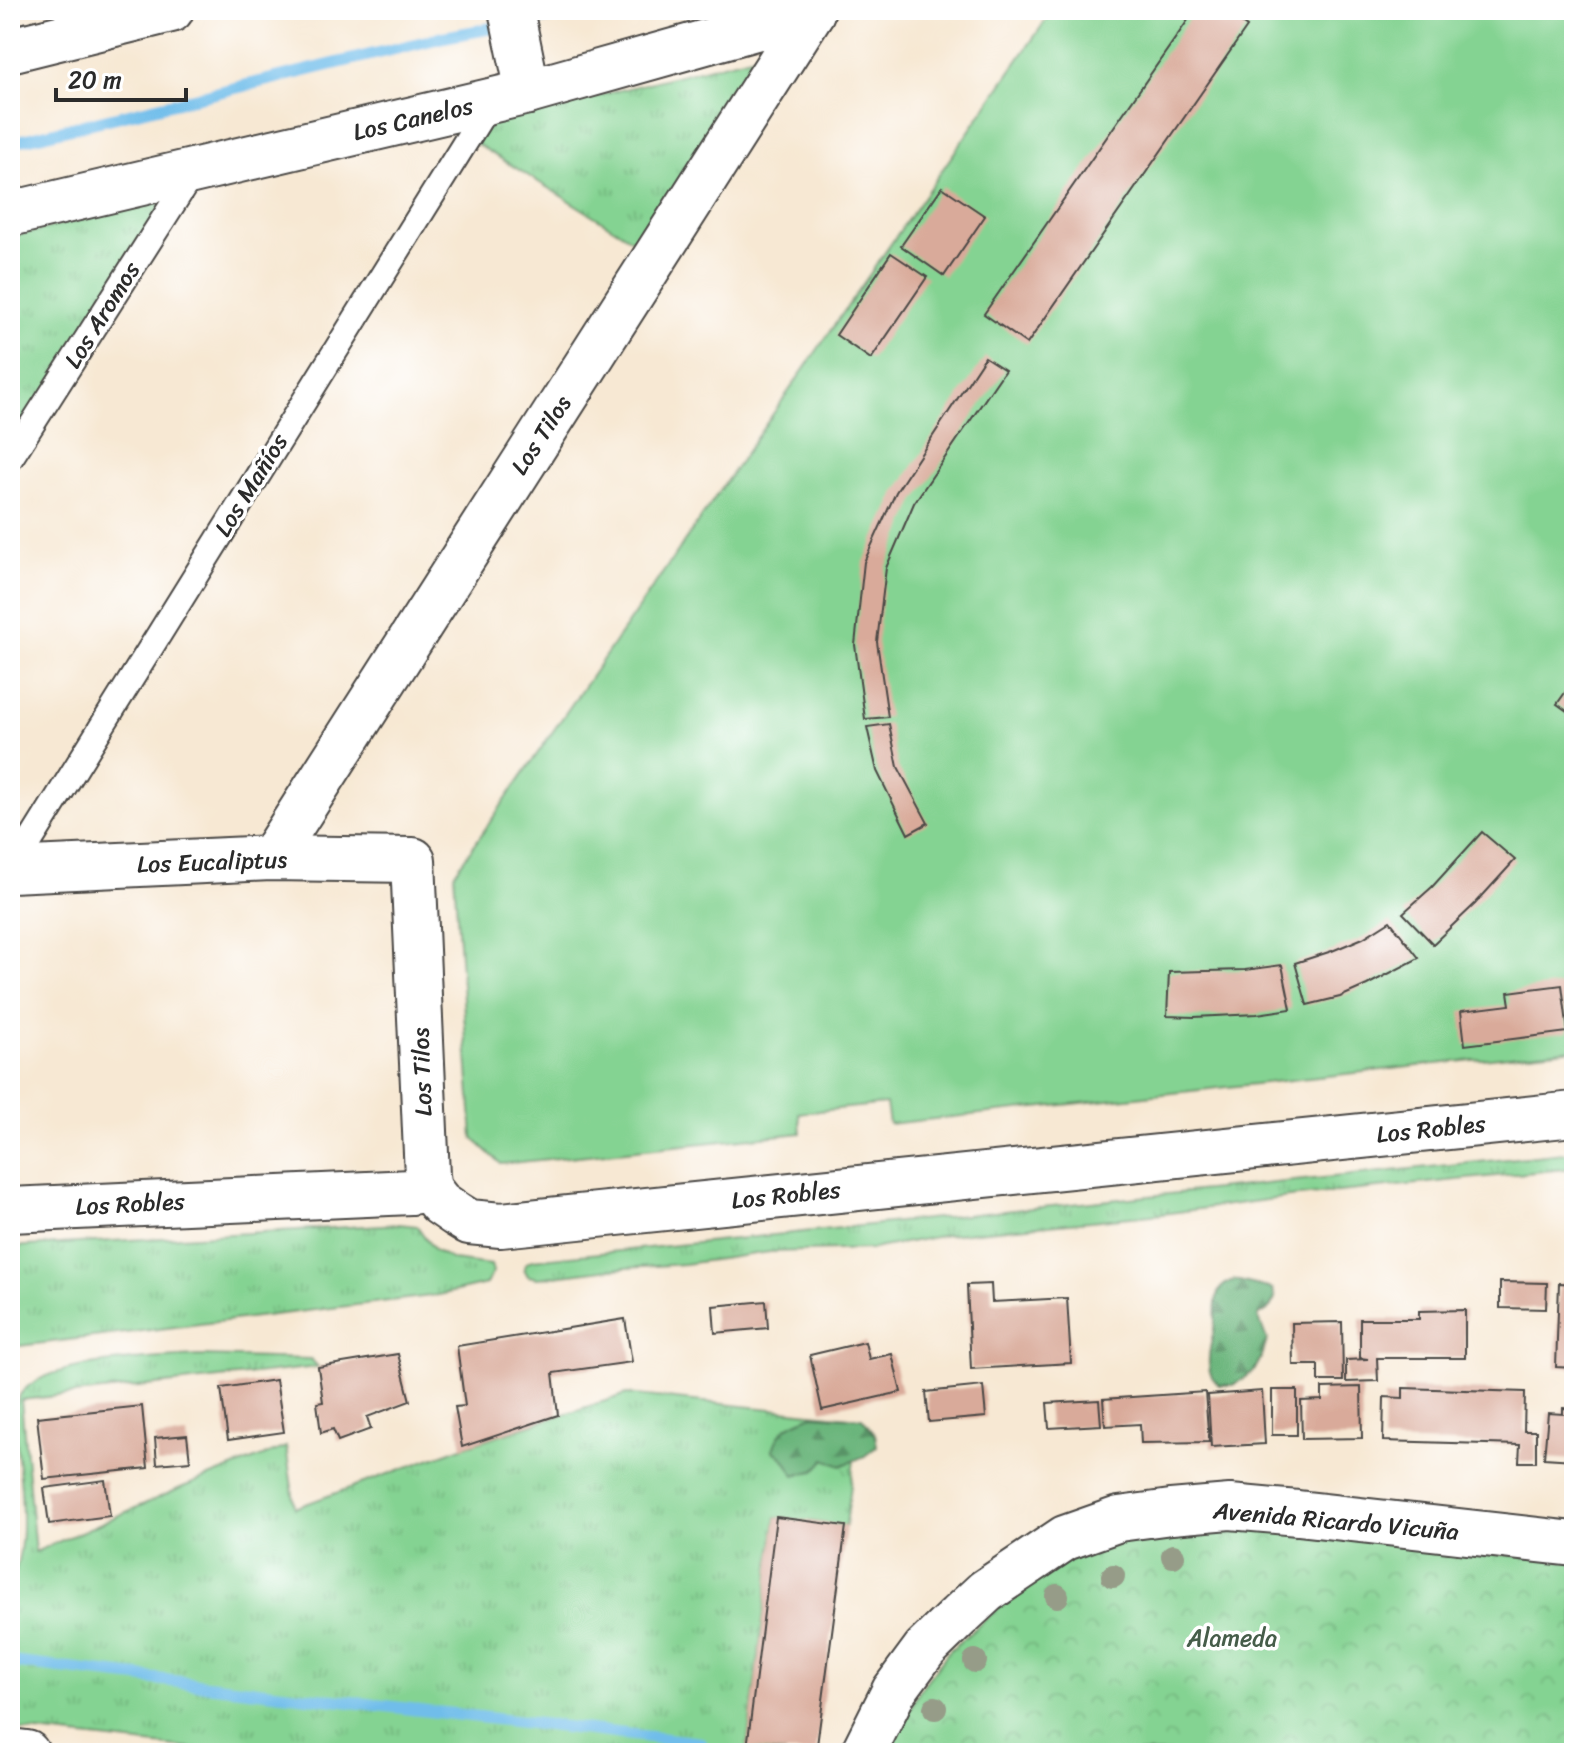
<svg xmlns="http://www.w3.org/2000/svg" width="1584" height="1763" viewBox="0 0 1584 1763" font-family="Sriracha,sans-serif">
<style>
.grass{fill:url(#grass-tufts);stroke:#587f5e;stroke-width:2}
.forest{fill:url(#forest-firs);stroke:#4b7054;stroke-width:2}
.park{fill:url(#park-crowns);stroke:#587f5e;stroke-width:2}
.pitch{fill:#84d392;stroke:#587f5e;stroke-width:2}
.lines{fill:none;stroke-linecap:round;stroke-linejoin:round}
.stream{stroke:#70bdea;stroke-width:12}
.building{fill:#d9aa9a}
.lane-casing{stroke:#4a4744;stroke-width:28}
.street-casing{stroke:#4a4744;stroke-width:48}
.secondary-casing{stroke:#4a4744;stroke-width:48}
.primary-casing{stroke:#4a4744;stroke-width:48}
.lane{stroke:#fff;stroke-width:24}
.street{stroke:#fff;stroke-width:44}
.secondary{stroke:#fff;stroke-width:44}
.primary{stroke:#fff;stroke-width:44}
.tree{fill:#969c88}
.labels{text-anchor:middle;stroke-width:7;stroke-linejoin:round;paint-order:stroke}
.street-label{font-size:24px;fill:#2b2b2b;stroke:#fff}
.park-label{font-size:24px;fill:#465d4a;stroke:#fff}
</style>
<defs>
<pattern id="grass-tufts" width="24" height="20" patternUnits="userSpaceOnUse" patternTransform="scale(2)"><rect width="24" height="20" fill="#84d392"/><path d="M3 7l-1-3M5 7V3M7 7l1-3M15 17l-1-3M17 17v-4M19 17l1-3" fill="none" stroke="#72b57e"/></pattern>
<pattern id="forest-firs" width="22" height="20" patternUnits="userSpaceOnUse" patternTransform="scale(2)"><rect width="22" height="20" fill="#6bb57c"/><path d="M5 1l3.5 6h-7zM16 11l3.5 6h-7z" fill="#589366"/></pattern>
<pattern id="park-crowns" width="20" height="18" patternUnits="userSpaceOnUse" patternTransform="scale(2)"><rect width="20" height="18" fill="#84d392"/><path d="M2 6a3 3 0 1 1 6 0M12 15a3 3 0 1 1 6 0" fill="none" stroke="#72b57e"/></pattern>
</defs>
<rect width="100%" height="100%" fill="#fff"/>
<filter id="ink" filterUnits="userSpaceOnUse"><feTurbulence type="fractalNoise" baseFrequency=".0125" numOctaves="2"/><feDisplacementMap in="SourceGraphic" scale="16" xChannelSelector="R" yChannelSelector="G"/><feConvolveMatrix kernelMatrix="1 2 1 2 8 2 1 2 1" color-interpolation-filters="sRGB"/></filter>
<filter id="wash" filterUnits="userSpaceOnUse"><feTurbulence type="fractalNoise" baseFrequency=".006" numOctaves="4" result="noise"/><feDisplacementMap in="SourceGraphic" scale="32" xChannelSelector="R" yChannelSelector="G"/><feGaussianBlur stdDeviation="1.8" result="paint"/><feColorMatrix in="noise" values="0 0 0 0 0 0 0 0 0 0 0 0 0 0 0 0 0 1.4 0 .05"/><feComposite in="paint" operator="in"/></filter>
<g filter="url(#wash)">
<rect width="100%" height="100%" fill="#f7e8d3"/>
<g class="grass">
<path d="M 790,47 L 657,255 L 467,138 L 475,127 Z"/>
<path d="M 177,197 L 10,453 L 10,237 Z"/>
<path d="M 1574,1152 L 1574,1168 L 1289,1197 L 1162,1214 L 946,1235 L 872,1249 L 770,1252 L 684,1264 L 611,1269 L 538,1278 L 528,1276 L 524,1269 L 525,1264 L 532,1260 Z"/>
<path d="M 399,1224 L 417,1226 L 434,1250 L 453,1260 L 491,1265 L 493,1272 L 486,1284 L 439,1295 L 10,1347 L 10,1247 Z"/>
<path d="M 198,1356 L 311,1359 L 318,1367 L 21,1400 L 35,1552 L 183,1487 L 286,1447 L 295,1508 L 462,1447 L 627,1394 L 859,1418 L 846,1526 L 776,1517 L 747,1747 L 786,1753 L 231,1753 L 10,1729 L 10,1586 C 24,1552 23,1526 21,1490 C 20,1467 12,1424 16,1404 C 26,1358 159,1359 198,1356 Z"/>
</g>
<g class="forest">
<path d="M 1235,1280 L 1273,1289 L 1275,1299 L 1269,1309 L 1258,1316 L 1267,1340 L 1262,1356 L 1254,1371 L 1234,1385 L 1219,1385 C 1216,1382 1213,1379 1211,1375 C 1205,1359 1213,1338 1215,1323 C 1217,1303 1211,1287 1235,1280 Z"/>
<path d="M 813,1415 L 862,1418 L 875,1434 L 877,1446 L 865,1456 L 841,1466 L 825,1459 L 814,1471 L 794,1475 L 785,1460 L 773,1450 C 780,1426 791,1424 813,1415 Z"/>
</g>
<path class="park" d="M 1222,1524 L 1574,1562 L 1574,1753 L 890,1753 L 899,1730 L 921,1688 L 949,1651 L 1038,1574 L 1123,1534 Z"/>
<path class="pitch" d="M 1053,10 L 1574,10 L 1574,1049 L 889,1124 L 886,1104 L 799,1113 L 801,1133 L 501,1164 L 473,1138 L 454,874 Z"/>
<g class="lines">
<g class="stream">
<path d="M 10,143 L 444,37 L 589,10"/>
<path d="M 10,1662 L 701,1743"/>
</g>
</g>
<g id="blocks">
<g class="building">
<path d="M 1195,10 L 1224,10 L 1247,27 L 1027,344 L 984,314 Z"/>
<path d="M 942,187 L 985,216 L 944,276 L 901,246 Z"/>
<path d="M 891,253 L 927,277 L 871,359 L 836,335 Z"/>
<path d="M 985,357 L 1005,370 L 914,503 L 886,568 L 877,642 L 888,717 L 865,719 L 855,645 L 864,562 L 896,492 Z"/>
<path d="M 1574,680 L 1574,716 L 1557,704 Z"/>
<path d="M 889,724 L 898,767 L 928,823 L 908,834 L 877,771 L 867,727 Z"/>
<path d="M 1482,832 L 1515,860 L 1475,904 L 1433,944 L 1403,913 L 1432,887 Z"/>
<path d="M 1390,921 L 1419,958 L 1367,985 L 1340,997 L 1307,1005 L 1295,963 L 1332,951 L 1363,938 Z"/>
<path d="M 1282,965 L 1291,1009 L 1257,1014 L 1194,1017 L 1167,1016 L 1169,972 L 1245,970 Z"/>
<path d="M 1562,985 L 1568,1032 L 1465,1045 L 1461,1011 L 1510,1005 L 1508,992 Z"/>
<path d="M 1500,1282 L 1547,1283 L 1546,1309 L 1500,1308 Z"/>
<path d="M 1559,1283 L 1574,1284 L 1574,1368 L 1556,1367 Z"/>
<path d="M 991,1284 L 992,1302 L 1067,1298 L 1071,1363 L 971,1369 L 967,1285 Z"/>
<path d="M 766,1301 L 768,1328 L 715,1333 L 713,1306 Z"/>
<path d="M 1465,1310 L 1465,1358 L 1377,1358 L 1378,1381 L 1346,1382 L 1346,1360 L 1368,1359 L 1360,1358 L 1360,1319 L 1419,1319 L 1419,1311 Z"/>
<path d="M 625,1319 L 632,1362 L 553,1373 L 558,1415 L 462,1447 L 455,1407 L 465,1406 L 457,1346 Z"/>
<path d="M 1342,1322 L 1343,1381 L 1318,1381 L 1318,1365 L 1293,1365 L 1292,1323 Z"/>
<path d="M 865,1342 L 869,1359 L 892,1354 L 901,1392 L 822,1410 L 810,1355 Z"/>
<path d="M 398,1354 L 410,1401 L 367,1417 L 371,1429 L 338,1441 L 333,1429 L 321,1433 L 317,1403 L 323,1402 L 318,1367 Z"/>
<path d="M 276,1380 L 284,1432 L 228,1440 L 221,1388 Z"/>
<path d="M 983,1386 L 986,1417 L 929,1422 L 926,1392 Z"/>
<path d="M 1361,1387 L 1362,1438 L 1302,1439 L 1301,1401 L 1322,1400 L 1322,1388 Z"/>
<path d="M 1403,1388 L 1525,1392 L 1524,1431 L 1536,1431 L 1536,1462 L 1519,1462 L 1520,1445 L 1383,1441 L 1384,1397 L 1403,1398 Z"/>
<rect x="1272" y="1390" width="25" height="45"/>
<path d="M 1262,1391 L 1265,1444 L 1211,1447 L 1208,1395 Z"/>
<path d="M 1205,1392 L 1209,1442 L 1141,1443 L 1140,1424 L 1105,1426 L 1103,1399 Z"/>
<path d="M 1099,1400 L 1101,1425 L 1049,1428 L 1047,1403 Z"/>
<path d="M 142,1406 L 148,1468 L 44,1479 L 37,1417 Z"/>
<path d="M 1563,1408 L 1574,1409 L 1574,1460 L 1544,1458 L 1548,1413 L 1563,1414 Z"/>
<path d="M 187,1435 L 190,1461 L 157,1464 L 155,1438 Z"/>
<path d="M 105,1480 L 110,1516 L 49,1524 L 44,1488 Z"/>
<path d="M 776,1517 L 846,1526 L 816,1753 L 786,1753 L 747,1748 Z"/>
</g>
</g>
</g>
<g filter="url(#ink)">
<use href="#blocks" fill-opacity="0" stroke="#4a4744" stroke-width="2"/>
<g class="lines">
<g class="lane-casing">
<g id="lane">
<path d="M 10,459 L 194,171"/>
<path d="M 13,869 L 491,101"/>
</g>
</g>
<g class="street-casing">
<g id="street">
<path d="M 511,10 L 528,92"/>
<path d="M 10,214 L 528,92 L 812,12"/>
<path d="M 271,858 L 812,12"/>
<path d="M 10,870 L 271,858 L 413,860 L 427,1176 L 429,1189 L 440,1203 L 456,1214 L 469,1222 L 501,1225 L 1574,1114"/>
<path d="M 10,1210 L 411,1192 L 429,1189"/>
<path d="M 10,1751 L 27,1753"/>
</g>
</g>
<g class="secondary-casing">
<path id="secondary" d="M 10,50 L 171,10"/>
</g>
<g class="primary-casing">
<path id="primary" d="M 863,1753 L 894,1691 L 925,1649 L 959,1616 L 986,1591 L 1065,1538 L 1119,1519 L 1171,1512 L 1230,1507 L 1298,1513 L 1574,1544"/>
</g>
<use href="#lane" class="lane"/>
<use href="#street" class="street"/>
<use href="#secondary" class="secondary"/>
<use href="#primary" class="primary"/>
</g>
<g class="tree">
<circle cx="1173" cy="1556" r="12"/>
<circle cx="1113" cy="1576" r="12"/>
<circle cx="1057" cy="1596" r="12"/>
<circle cx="975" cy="1661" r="12"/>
<circle cx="935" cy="1708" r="12"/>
</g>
</g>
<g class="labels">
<g class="street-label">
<text transform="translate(413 119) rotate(-13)" y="8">Los Canelos</text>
<text transform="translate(102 315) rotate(-58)" y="8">Los Aromos</text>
<text transform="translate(541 435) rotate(-57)" y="8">Los Tilos</text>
<text transform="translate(251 485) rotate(-58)" y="8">Los Mañíos</text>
<text transform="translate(212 862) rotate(-2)" y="8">Los Eucaliptus</text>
<text transform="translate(422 1072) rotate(-92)" y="8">Los Tilos</text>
<text transform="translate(1431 1129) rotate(-6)" y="8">Los Robles</text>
<text transform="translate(786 1195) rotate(-6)" y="8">Los Robles</text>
<text transform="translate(130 1204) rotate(-3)" y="8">Los Robles</text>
<text transform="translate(1336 1521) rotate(5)" y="8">Avenida Ricardo Vicuña</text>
</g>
<g class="park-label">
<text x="1232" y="1646">Alameda</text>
</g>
</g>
<rect width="1584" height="1763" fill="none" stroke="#fff" stroke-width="40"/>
<path d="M56 88v12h130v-12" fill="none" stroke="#2b2b2b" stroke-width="4"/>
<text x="68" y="88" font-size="24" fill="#2b2b2b" stroke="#ffffff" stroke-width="6" paint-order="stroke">20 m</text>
</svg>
